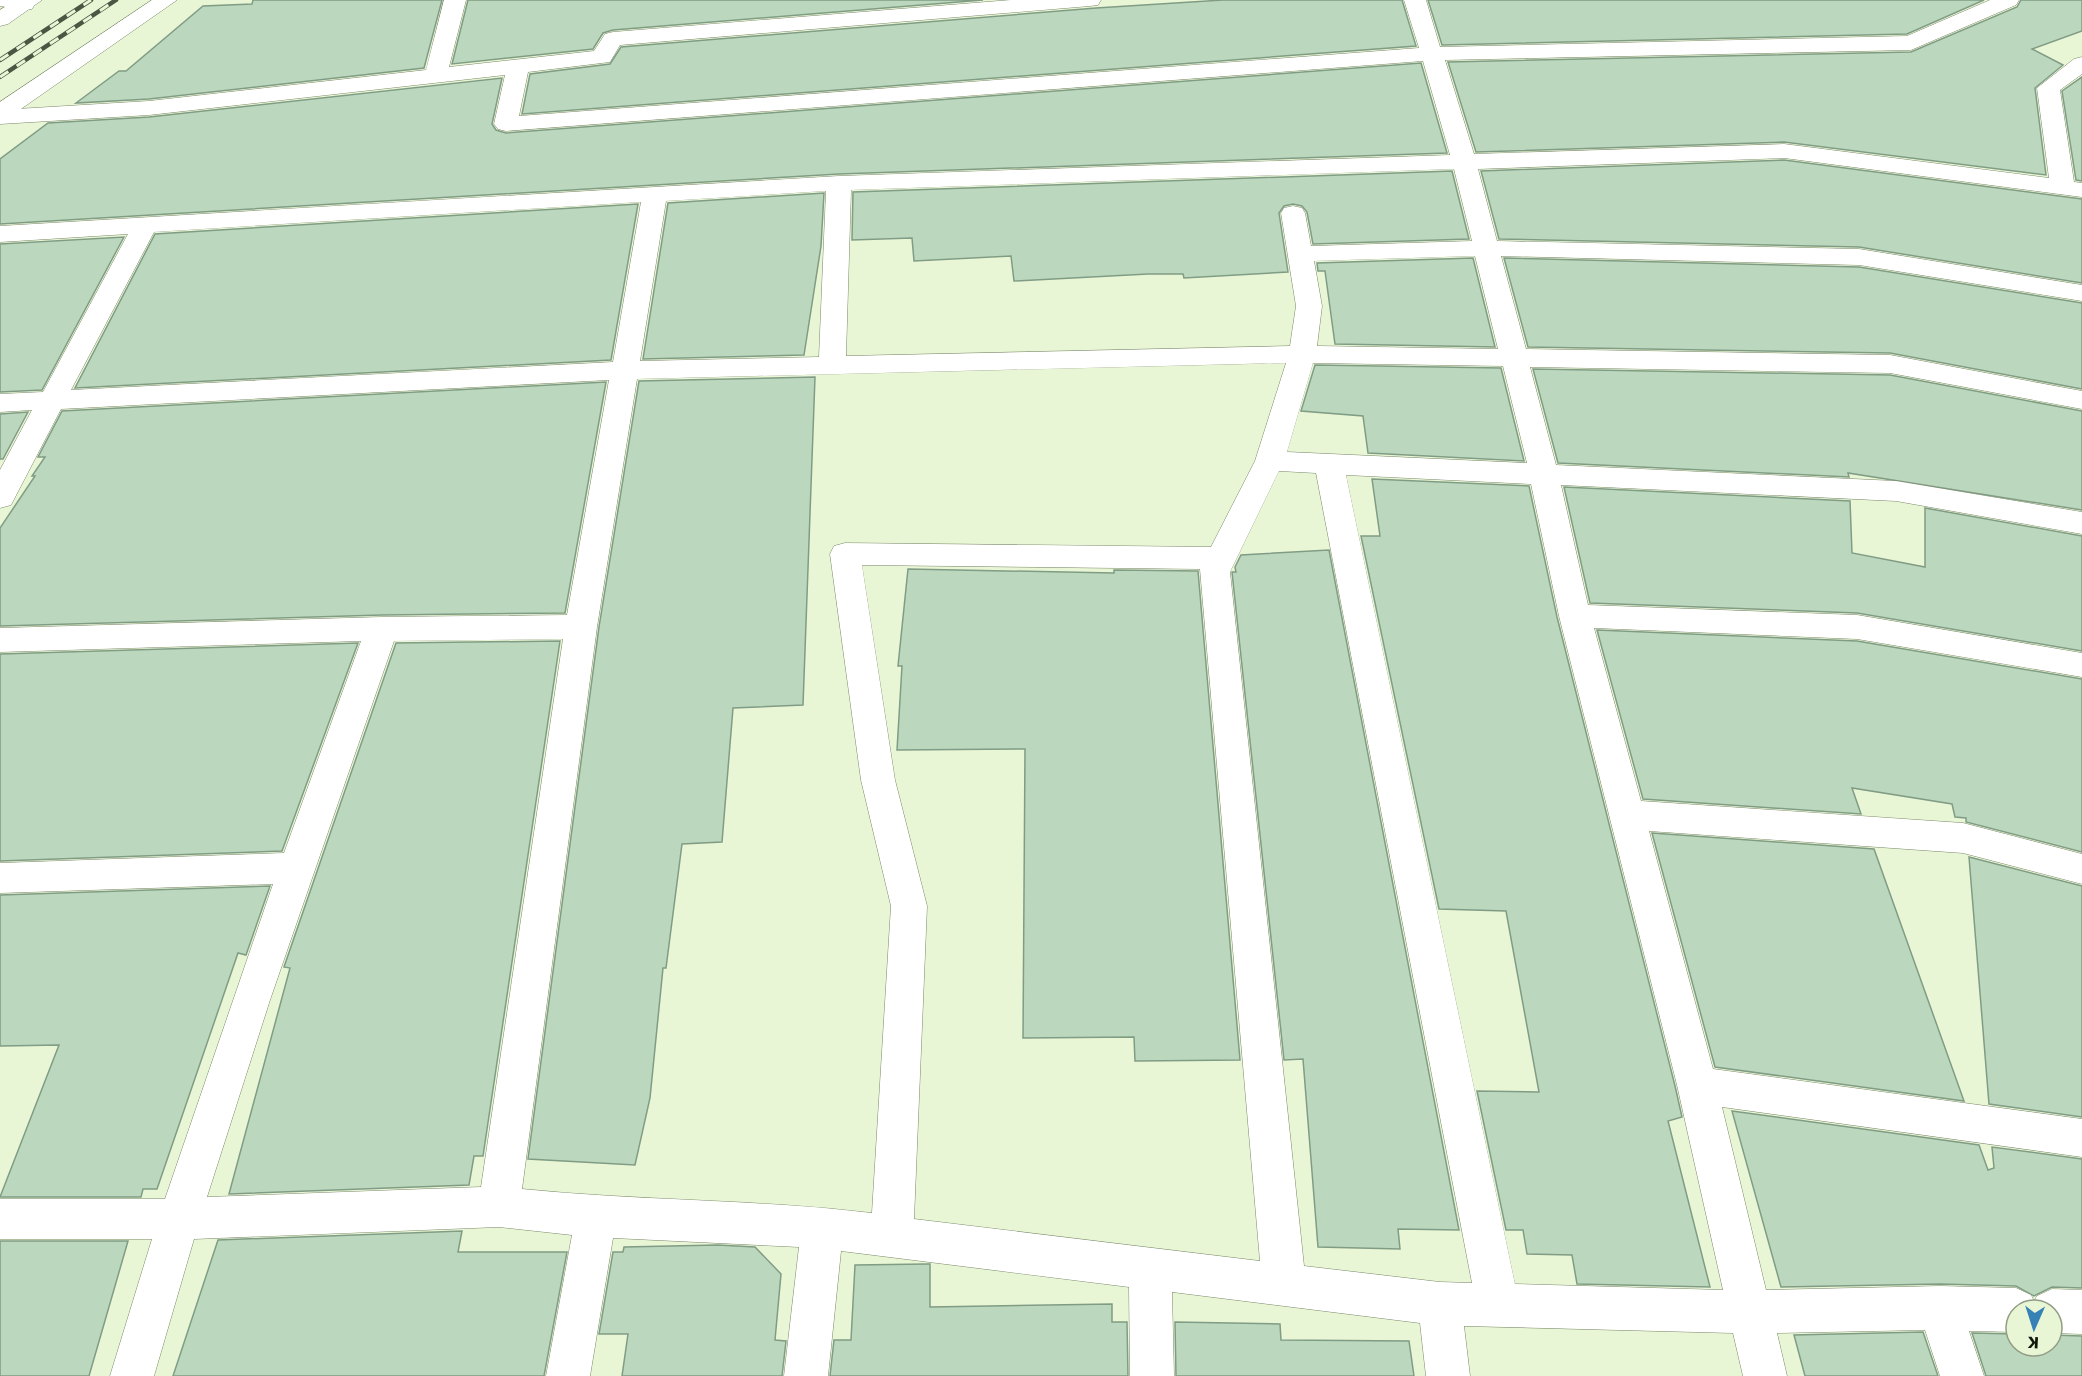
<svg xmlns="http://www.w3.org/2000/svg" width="2082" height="1376" viewBox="0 0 2082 1376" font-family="Poppins,sans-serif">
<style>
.building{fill:#bbd8bf;stroke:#809c84;stroke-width:1.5}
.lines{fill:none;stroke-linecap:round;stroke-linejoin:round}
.street-casing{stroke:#7b886a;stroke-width:1}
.secondary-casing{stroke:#7b886a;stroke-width:1}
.street{fill:#fff;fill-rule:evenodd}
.secondary{fill:#fff;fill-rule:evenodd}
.rail-casing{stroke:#4d5543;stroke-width:4.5}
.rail{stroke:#e8f6d5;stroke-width:3;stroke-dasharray:10;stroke-linecap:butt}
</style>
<rect width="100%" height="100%" fill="#e8f6d5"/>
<g class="building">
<path d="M 253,0 L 442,0 L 424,68 L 149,99 L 76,103 L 119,71 L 126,71 L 203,6 L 252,4 Z"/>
<path d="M 468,0 L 983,0 L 613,30 L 603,33 L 593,49 L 452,64 Z"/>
<path d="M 1223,0 L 1402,0 L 1416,46 L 522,114 L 530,74 L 610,64 L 621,47 L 1096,8 Z"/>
<path d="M 1428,0 L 1984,0 L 1907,34 L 1442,45 Z"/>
<path d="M 2021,0 L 2082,0 L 2082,31 L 2032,49 L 2063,65 L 2035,88 L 2046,175 L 1784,142 L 1476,152 L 1448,62 L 1911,52 L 2017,7 Z"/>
<path d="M 1421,63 L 1447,153 L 839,174 L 0,224 L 0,159 L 48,123 L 149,117 L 502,78 L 492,124 L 496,130 L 506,133 Z"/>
<path d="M 2082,77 L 2082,181 L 2076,180 L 2062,91 Z"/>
<path d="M 1784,160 L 2082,199 L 2082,283 L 1859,247 L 1499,239 L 1481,171 Z"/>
<path d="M 1452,171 L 1469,239 L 1313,244 L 1307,212 L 1302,206 L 1293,204 L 1284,206 L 1279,213 L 1288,272 L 1184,278 L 1183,274 L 1148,274 L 1014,281 L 1011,256 L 914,261 L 912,238 L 852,240 L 853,192 Z"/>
<path d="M 824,193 L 821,246 L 804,355 L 643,359 L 668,203 Z"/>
<path d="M 638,204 L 611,360 L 75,388 L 155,234 Z"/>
<path d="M 124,237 L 42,390 L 0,392 L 0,244 Z"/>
<path d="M 1473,258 L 1495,347 L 1335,344 L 1325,271 L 1318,271 L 1317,263 Z"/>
<path d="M 1504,258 L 1859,267 L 2082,303 L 2082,389 L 1890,353 L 1528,347 Z"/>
<path d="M 1315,365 L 1501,368 L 1524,461 L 1368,453 L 1363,416 L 1301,411 Z"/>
<path d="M 1533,369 L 1890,375 L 2082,411 L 2082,510 L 1848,473 L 1849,477 L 1558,463 Z"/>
<path d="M 815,377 L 803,705 L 733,708 L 722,842 L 682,844 L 666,968 L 663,968 L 650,1098 L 635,1165 L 528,1159 L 599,627 L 639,381 Z"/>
<path d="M 606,382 L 565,613 L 382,615 L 0,626 L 0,528 L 35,476 L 32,476 L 45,457 L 38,457 L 62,411 Z"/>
<path d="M 28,412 L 3,459 L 0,459 L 0,414 Z"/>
<path d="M 1372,479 L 1529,486 L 1557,617 L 1675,1086 L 1682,1117 L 1668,1121 L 1710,1287 L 1577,1284 L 1572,1255 L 1527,1254 L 1523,1230 L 1506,1230 L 1477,1091 L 1539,1092 L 1506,911 L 1439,909 L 1361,536 L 1380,536 Z"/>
<path d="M 1564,487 L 1850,501 L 1852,553 L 1925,567 L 1925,508 L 2082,536 L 2082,651 L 1857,613 L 1590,603 Z"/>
<path d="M 1329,550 L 1459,1230 L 1398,1229 L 1400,1249 L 1318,1247 L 1303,1059 L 1284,1060 L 1232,572 L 1236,572 L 1235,567 L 1241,555 Z"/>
<path d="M 908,569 L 1114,573 L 1114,570 L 1198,571 L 1240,1060 L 1135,1061 L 1134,1037 L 1023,1038 L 1025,749 L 897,750 L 902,666 L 898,666 Z"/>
<path d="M 1597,630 L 1857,641 L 2082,679 L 2082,852 L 1966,822 L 1966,818 L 1955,817 L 1952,804 L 1852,788 L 1861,814 L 1643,799 Z"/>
<path d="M 560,641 L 483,1156 L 474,1156 L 469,1185 L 229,1194 L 290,968 L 284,967 L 396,643 Z"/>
<path d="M 358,643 L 282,851 L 0,861 L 0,654 Z"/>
<path d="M 1652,833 L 1874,849 L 1964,1101 L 1715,1067 Z"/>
<path d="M 1969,857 L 2082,886 L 2082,1117 L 1989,1104 Z"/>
<path d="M 270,886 L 246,955 L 238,953 L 157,1189 L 143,1189 L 141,1197 L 0,1197 L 59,1045 L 0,1046 L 0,895 Z"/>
<path d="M 1732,1111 L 1979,1145 L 1988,1170 L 1994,1168 L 1992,1147 L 2082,1159 L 2082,1288 L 2052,1287 L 2034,1296 L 2016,1286 L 1940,1284 L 1781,1287 Z"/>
<path d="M 462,1231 L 458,1252 L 567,1252 L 544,1376 L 173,1376 L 218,1240 Z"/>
<path d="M 0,1241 L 128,1241 L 89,1376 L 0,1376 Z"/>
<path d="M 718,1245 L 755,1247 L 781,1274 L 775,1340 L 786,1341 L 782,1376 L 622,1376 L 628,1334 L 599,1334 L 613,1252 L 623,1252 L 624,1247 Z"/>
<path d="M 926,1264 L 930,1264 L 930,1307 L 1112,1304 L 1112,1322 L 1127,1322 L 1128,1376 L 830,1376 L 834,1340 L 851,1340 L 855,1265 Z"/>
<path d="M 1175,1322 L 1280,1324 L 1281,1340 L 1409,1341 L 1414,1376 L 1176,1376 Z"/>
<path d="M 1923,1332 L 1938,1376 L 1805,1376 L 1794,1335 Z"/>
<path d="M 1972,1333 L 2016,1334 L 2016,1346 L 2052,1346 L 2052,1335 L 2082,1336 L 2082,1376 L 1986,1376 Z"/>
</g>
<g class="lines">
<g class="street-casing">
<g id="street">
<path d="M 0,0 L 32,0 L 35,4 L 32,9 L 24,10 L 0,6 Z"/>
<path d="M 444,0 L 466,0 L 449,67 L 594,51 L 605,34 L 613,32 L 1011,0 L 1101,0 L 1098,5 L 1090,6 L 620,45 L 610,62 L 528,72 L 519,116 L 1419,48 L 1404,0 L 1426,0 L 1440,47 L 1907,36 L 1990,0 L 2019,0 L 2016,5 L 1911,50 L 1445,60 L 1474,154 L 1784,144 L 2049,178 L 2037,88 L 2074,59 L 2082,57 L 2082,74 L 2060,90 L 2074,182 L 2082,183 L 2082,197 L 1784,158 L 1478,169 L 1497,241 L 1859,249 L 2082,285 L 2082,301 L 1859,265 L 1501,256 L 1526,349 L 1890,355 L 2082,391 L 2082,409 L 1890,373 L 1530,367 L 1556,465 L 1896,481 L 2082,512 L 2082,534 L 1896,501 L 1561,485 L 1588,605 L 1857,615 L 2082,653 L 2082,677 L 1857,639 L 1594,628 L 1641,801 L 1963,823 L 2082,854 L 2082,884 L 1963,853 L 1649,831 L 1713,1069 L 2082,1119 L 2082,1157 L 1722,1107 L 1766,1290 L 1940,1286 L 2016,1288 L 2031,1295 L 2034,1301 L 2037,1296 L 2052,1289 L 2082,1290 L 2082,1334 L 2052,1333 L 2052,1310 L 2016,1310 L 2016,1332 L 1969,1331 L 1984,1376 L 1940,1376 L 1925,1330 L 1777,1333 L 1787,1376 L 1743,1376 L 1733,1333 L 1464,1326 L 1470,1376 L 1426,1376 L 1420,1323 L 1172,1292 L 1174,1376 L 1130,1376 L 1129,1287 L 841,1251 L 828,1376 L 784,1376 L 799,1247 L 613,1238 L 590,1376 L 546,1376 L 572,1235 L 499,1227 L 194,1239 L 154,1376 L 110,1376 L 152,1239 L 0,1239 L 0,1199 L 165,1199 L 273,884 L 0,893 L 0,863 L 284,853 L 361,641 L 0,652 L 0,628 L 382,617 L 567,615 L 609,380 L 61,409 L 11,505 L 0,508 L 0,470 L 32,410 L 0,412 L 0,394 L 43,392 L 128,234 L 0,242 L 0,226 L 839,176 L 1450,155 L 1423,61 L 506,131 L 498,129 L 494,124 L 505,75 L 149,115 L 0,124 L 0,110 L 149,101 L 426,70 ZM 1454,169 L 1472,241 L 1311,246 L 1305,213 L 1302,208 L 1293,206 L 1284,208 L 1281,213 L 1296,306 L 1290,346 L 846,356 L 851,190 ZM 826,191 L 819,357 L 640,361 L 666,201 ZM 641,202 L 613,362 L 71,390 L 154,232 ZM 1475,256 L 1498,349 L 1317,346 L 1322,306 L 1314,261 ZM 1286,363 L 1255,461 L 1211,547 L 845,543 L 834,546 L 830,554 L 861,780 L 891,906 L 872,1213 C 756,1199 639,1201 522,1189 L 597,627 L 637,379 ZM 1313,363 L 1503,366 L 1527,463 L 1287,452 ZM 1279,471 L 1316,473 L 1472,1283 L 1440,1282 L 1304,1266 L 1230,572 ZM 1346,475 L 1531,484 L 1559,616 L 1677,1085 L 1723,1290 L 1515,1284 ZM 862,565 L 1200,569 L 1260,1261 L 914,1219 L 927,906 L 895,780 ZM 563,639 L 481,1187 L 207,1197 L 270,1000 L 394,641 Z"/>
</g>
</g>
<g class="secondary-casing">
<g id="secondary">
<path d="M 16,0 L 42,0 L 8,24 L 0,26 L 0,10 Z"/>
<path d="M 152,0 L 177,0 L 8,118 L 0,120 L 0,102 Z"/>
</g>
</g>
<use href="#street" class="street"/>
<use href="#secondary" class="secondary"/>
<g class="rail-casing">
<g id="rail">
<path d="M 0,60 L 91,0"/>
<path d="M 0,77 L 116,0"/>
</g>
</g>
<use href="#rail" class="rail"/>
</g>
<g transform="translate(2034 1328) rotate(183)"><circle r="28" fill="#e8f6d5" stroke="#929c84" stroke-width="1.5"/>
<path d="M0-4.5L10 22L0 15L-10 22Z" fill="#3681b5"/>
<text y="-9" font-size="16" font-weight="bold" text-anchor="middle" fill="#11160a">K</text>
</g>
</svg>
